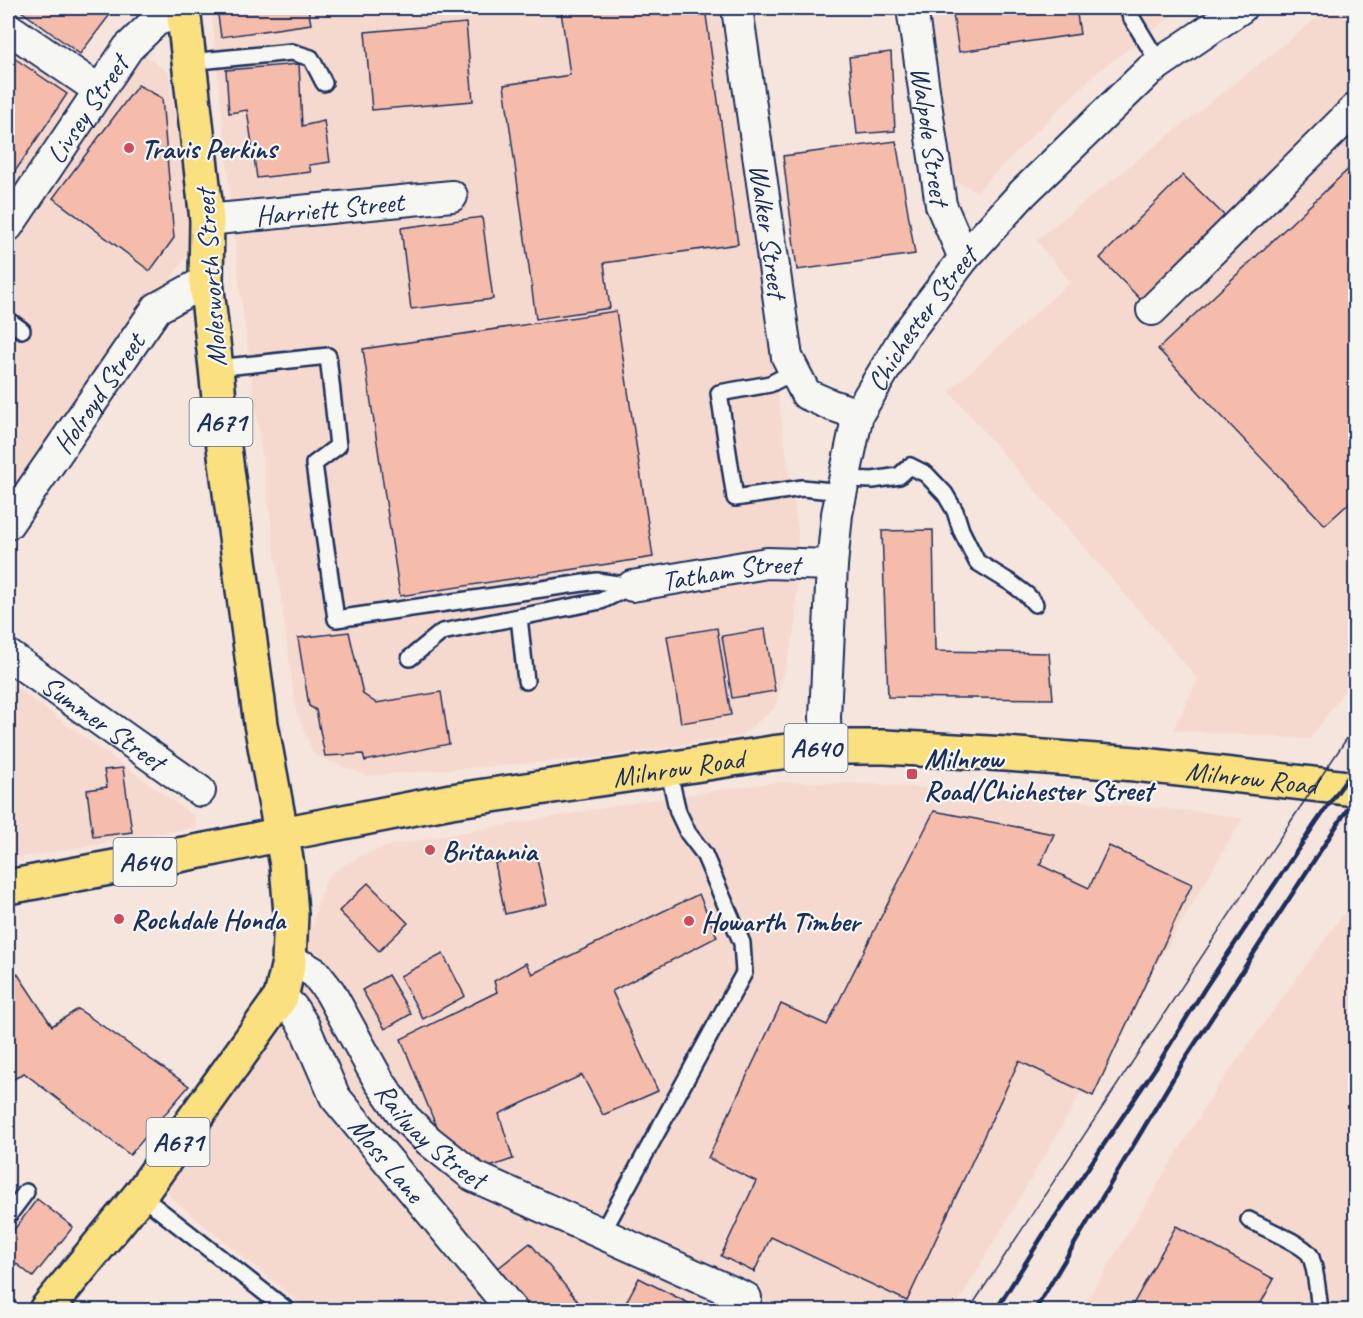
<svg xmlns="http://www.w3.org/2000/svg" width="1363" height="1318" viewBox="0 0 1363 1318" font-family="Caveat,sans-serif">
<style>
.built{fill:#f6d9ce}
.building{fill:#f5bcab;stroke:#1b2f5e;stroke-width:1.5}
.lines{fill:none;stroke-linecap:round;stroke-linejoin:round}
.service-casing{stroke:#1b2f5e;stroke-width:20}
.minor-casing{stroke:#1b2f5e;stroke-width:34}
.primary-casing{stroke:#1b2f5e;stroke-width:38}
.service{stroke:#f6f6f2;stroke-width:15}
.minor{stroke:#f6f6f2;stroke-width:30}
.primary{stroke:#fbe080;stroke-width:33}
.tram{stroke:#1b2f5e;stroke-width:1.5}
.rail{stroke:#1b2f5e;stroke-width:4.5}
.poi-dot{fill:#d1495b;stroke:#f6f6f2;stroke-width:2}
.labels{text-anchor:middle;stroke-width:4.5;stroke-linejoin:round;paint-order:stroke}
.shield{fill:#f6f6f2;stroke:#5d6b8a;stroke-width:1.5}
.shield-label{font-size:27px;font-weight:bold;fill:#1b2f5e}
.street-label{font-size:28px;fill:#1b2f5e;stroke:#f6f6f2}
.poi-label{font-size:28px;font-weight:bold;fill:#1b2f5e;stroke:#f6f6f2;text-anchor:start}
</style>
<rect width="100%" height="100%" fill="#f6e5dd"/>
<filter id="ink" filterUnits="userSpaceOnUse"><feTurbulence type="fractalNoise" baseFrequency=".0167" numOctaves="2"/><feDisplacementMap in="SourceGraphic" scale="12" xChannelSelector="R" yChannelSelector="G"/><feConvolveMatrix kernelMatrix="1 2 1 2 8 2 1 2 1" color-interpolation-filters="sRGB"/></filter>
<g filter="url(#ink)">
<g class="built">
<path d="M 211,8 L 718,8 L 725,43 L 798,531 L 795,631 L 775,708 L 740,736 L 597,758 L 368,776 L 314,755 L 296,711 L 240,291 Z"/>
<path d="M 930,8 L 1183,8 L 1095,74 L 977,191 L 954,181 Z"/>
<path d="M 1330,8 L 1355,8 L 1355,676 L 1310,739 L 1173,730 L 1198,679 L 949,391 L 1070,282 L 1036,240 Z"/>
<path d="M 8,25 L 96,73 L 120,36 L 169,73 L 193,247 L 8,514 Z"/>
<path d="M 8,682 L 194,816 L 197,827 L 8,860 Z"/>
<path d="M 777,782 L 877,784 L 1203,812 L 1243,818 L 954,1310 L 308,1310 L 170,1197 L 168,1188 L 271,1040 L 295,996 L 319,900 L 323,886 L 332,872 L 363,855 L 392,845 L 643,801 Z"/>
<path d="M 1355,898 L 1355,1310 L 1081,1310 L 1216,1089 Z"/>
</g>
<g class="building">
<path d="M 17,8 L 115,8 L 80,54 Z"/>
<path d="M 217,8 L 308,8 L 311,24 L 221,37 Z"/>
<path d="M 589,8 L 705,8 L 738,244 L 604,263 L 610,308 L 536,319 L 504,85 L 570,75 L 561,11 Z"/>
<path d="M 819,8 L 860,8 L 819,12 Z"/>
<path d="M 952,8 L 1076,8 L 1080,34 L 959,52 Z"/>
<path d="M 466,23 L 473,101 L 372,110 L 365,32 Z"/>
<path d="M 891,52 L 895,131 L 857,134 L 849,57 Z"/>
<path d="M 8,54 L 67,94 L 8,182 Z"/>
<path d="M 299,64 L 302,126 L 324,121 L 330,162 L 309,165 L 311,172 L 257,178 L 247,110 L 229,113 L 226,70 Z"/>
<path d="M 138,85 L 162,98 L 174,238 L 150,271 L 53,198 Z"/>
<path d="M 896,141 L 915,254 L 797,270 L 783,156 Z"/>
<path d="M 1356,162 L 1356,497 L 1325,525 L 1158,349 Z"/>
<path d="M 1183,175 L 1228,219 L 1144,303 L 1100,258 Z"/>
<path d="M 482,217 L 493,299 L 411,309 L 401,228 Z"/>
<path d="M 616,311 L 653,557 L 400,596 L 363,349 Z"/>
<path d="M 933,530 L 935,651 L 1049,653 L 1053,699 L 888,697 L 882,531 Z"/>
<path d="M 717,628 L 731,715 L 681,723 L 667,636 Z"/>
<path d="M 765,629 L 775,691 L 732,698 L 722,636 Z"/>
<path d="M 349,632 L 363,694 L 376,703 L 441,692 L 449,744 L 365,761 L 363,754 L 325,756 L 316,710 L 309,706 L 298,638 Z"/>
<path d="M 123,768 L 132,832 L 93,837 L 87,790 L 107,787 L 104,770 Z"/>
<path d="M 934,811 L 1054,834 L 1040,865 L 1089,888 L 1109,846 L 1192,884 L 1093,1096 L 1019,1061 L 907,1301 L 771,1237 L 754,1272 L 721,1256 L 756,1181 L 708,1158 L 781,1004 L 827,1025 Z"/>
<path d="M 536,854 L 547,904 L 505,914 L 495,863 Z"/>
<path d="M 368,883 L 408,923 L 379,951 L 339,911 Z"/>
<path d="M 699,894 L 717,937 L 612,991 L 658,1091 L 603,1115 L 582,1075 L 499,1114 L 513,1159 L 484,1169 L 448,1148 L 432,1116 L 401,1039 L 497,992 L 494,981 L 526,963 L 532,974 Z"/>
<path d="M 443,954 L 465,996 L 423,1019 L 400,976 Z"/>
<path d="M 17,973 L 52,1026 L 78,1009 L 189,1086 L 130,1155 L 24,1073 L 8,1083 L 8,978 Z"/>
<path d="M 388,975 L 411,1014 L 385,1029 L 362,990 Z"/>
<path d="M 37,1199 L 73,1227 L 33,1277 L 8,1257 L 8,1238 Z"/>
<path d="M 1176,1226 L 1274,1279 L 1257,1310 L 1130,1310 Z"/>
<path d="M 530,1243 L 585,1310 L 524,1310 L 493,1272 Z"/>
<path d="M 639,1278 L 702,1310 L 622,1310 Z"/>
</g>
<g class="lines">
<g class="service-casing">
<g id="service">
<path d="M 1129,8 L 1130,15 L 1159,63"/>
<path d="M 189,62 L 292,52 L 311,58 L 324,83"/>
<path d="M 8,320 L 22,330"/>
<path d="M 216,368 L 328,356 L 338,446 L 314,464 L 336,619 L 597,581 L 632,586"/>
<path d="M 795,371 L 770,384 L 719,393 L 735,498 L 802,488 L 842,492"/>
<path d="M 845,479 L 873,480 L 899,476 L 910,466 L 926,474 L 945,494 L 955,511 L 961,530 L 977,562 L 1011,583 L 1027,595 L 1035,604"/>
<path d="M 519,617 L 526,681"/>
<path d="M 410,658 L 442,632 L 601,601 L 632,586"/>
<path d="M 140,1195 L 287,1310"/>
<path d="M 8,1216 L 26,1192"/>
<path d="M 1249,1220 C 1262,1227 1303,1244 1310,1255 C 1316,1267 1318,1296 1320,1310"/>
<path d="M 602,1233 L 744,973 L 742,943 L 704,854 L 688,833 L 678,812 L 668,769"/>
</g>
</g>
<g class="minor-casing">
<g id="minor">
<path id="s1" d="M 737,8 L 787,357 L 806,394 L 831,405 L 858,414"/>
<path id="s2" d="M 912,8 L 941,205 L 964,258"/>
<path d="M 8,28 L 99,90"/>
<path id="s3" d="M 207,220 L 452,196"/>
<path id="s4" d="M 8,226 L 128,48 L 157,20 L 184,12"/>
<path d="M 1152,310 L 1356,108"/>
<path id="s5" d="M 8,524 L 157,308 L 206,281"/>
<path id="s6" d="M 632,586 L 767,563 L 832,565"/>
<path id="s7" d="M 8,655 L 200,791"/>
<path id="s8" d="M 826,747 L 825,717 L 832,565 L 837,514 L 858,414 L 905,336 L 964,258 L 1023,193 L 1150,70 L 1241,8"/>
<path id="s9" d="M 289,962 L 305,967 L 315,973 L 330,992 L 379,1081 L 405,1118 L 429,1141 L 473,1176 L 746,1298"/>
<path id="s10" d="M 281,997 L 292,1007 L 304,1026 L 335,1097 L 512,1310"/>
</g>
</g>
<g class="primary-casing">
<g id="primary">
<path id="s11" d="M 8,887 L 216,848 L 282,834 L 451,801 L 681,767 L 772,753 L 826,747 L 885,747 L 1006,754 L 1135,764 L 1356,789"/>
<path d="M 46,1310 L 140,1195 L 281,997 L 289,962 L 291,914 L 287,865 L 261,724 L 223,440 L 216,368 L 206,281 L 207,220 L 183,8"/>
</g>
</g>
<use href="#service" class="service"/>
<use href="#minor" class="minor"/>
<use href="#primary" class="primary"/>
<path class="tram" d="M 969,1310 L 1293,818 L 1356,725"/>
<g class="rail">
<path d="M 996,1310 L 1043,1235 L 1158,1064 L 1205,988 L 1317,821 L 1356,766"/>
<path d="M 1035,1310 L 1183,1062 L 1356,796"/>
</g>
</g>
</g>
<g class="poi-dot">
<circle cx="129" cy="148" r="6"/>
<rect x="906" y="768" width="12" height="12" rx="3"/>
<circle cx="430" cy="850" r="6"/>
<circle cx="119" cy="919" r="6"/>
<circle cx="689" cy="921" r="6"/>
</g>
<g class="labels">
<g class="shield">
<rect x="189.5" y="398" width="63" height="48" rx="4.5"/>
<rect x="784.5" y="724" width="63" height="48" rx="4.5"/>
<rect x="113.5" y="838" width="63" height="48" rx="4.5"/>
<rect x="146.5" y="1118" width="63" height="48" rx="4.5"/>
</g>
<g class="shield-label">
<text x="221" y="431">A671</text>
<text x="816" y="757">A640</text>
<text x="145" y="871">A640</text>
<text x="178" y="1151">A671</text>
</g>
<g class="street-label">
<text dy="10" stroke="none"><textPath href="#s4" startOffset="141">Livsey Street</textPath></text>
<text dy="10" stroke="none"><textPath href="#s2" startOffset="129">Walpole Street</textPath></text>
<text dy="10" stroke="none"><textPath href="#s3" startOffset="123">Harriett Street</textPath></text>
<text dy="10" stroke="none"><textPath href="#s1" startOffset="225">Walker Street</textPath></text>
<text transform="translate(210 278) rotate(-94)" y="10">Molesworth Street</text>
<text dy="10" stroke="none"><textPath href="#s8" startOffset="450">Chichester Street</textPath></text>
<text dy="10" stroke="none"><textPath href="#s5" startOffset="159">Holroyd Street</textPath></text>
<text dy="10" stroke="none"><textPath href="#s6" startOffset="100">Tatham Street</textPath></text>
<text dy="10" stroke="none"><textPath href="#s7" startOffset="117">Summer Street</textPath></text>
<text dy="10" stroke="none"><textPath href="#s11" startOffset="681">Milnrow Road</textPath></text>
<text dy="10" stroke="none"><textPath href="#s11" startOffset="1257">Milnrow Road</textPath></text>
<text dy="10" stroke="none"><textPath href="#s9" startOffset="230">Railway Street</textPath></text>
<text dy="10" stroke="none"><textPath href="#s10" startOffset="196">Moss Lane</textPath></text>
</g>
<g class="poi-label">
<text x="141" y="158">Travis Perkins</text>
<text x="924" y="768">Milnrow<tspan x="924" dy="32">Road/Chichester Street</tspan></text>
<text x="442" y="860">Britannia</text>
<text x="131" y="929">Rochdale Honda</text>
<text x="701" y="931">Howarth Timber</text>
</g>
</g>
<rect width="1363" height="1318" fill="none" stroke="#f6f6f2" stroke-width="30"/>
<rect x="15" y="15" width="1333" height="1288" fill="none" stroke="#1b2f5e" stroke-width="2" filter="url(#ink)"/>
</svg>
